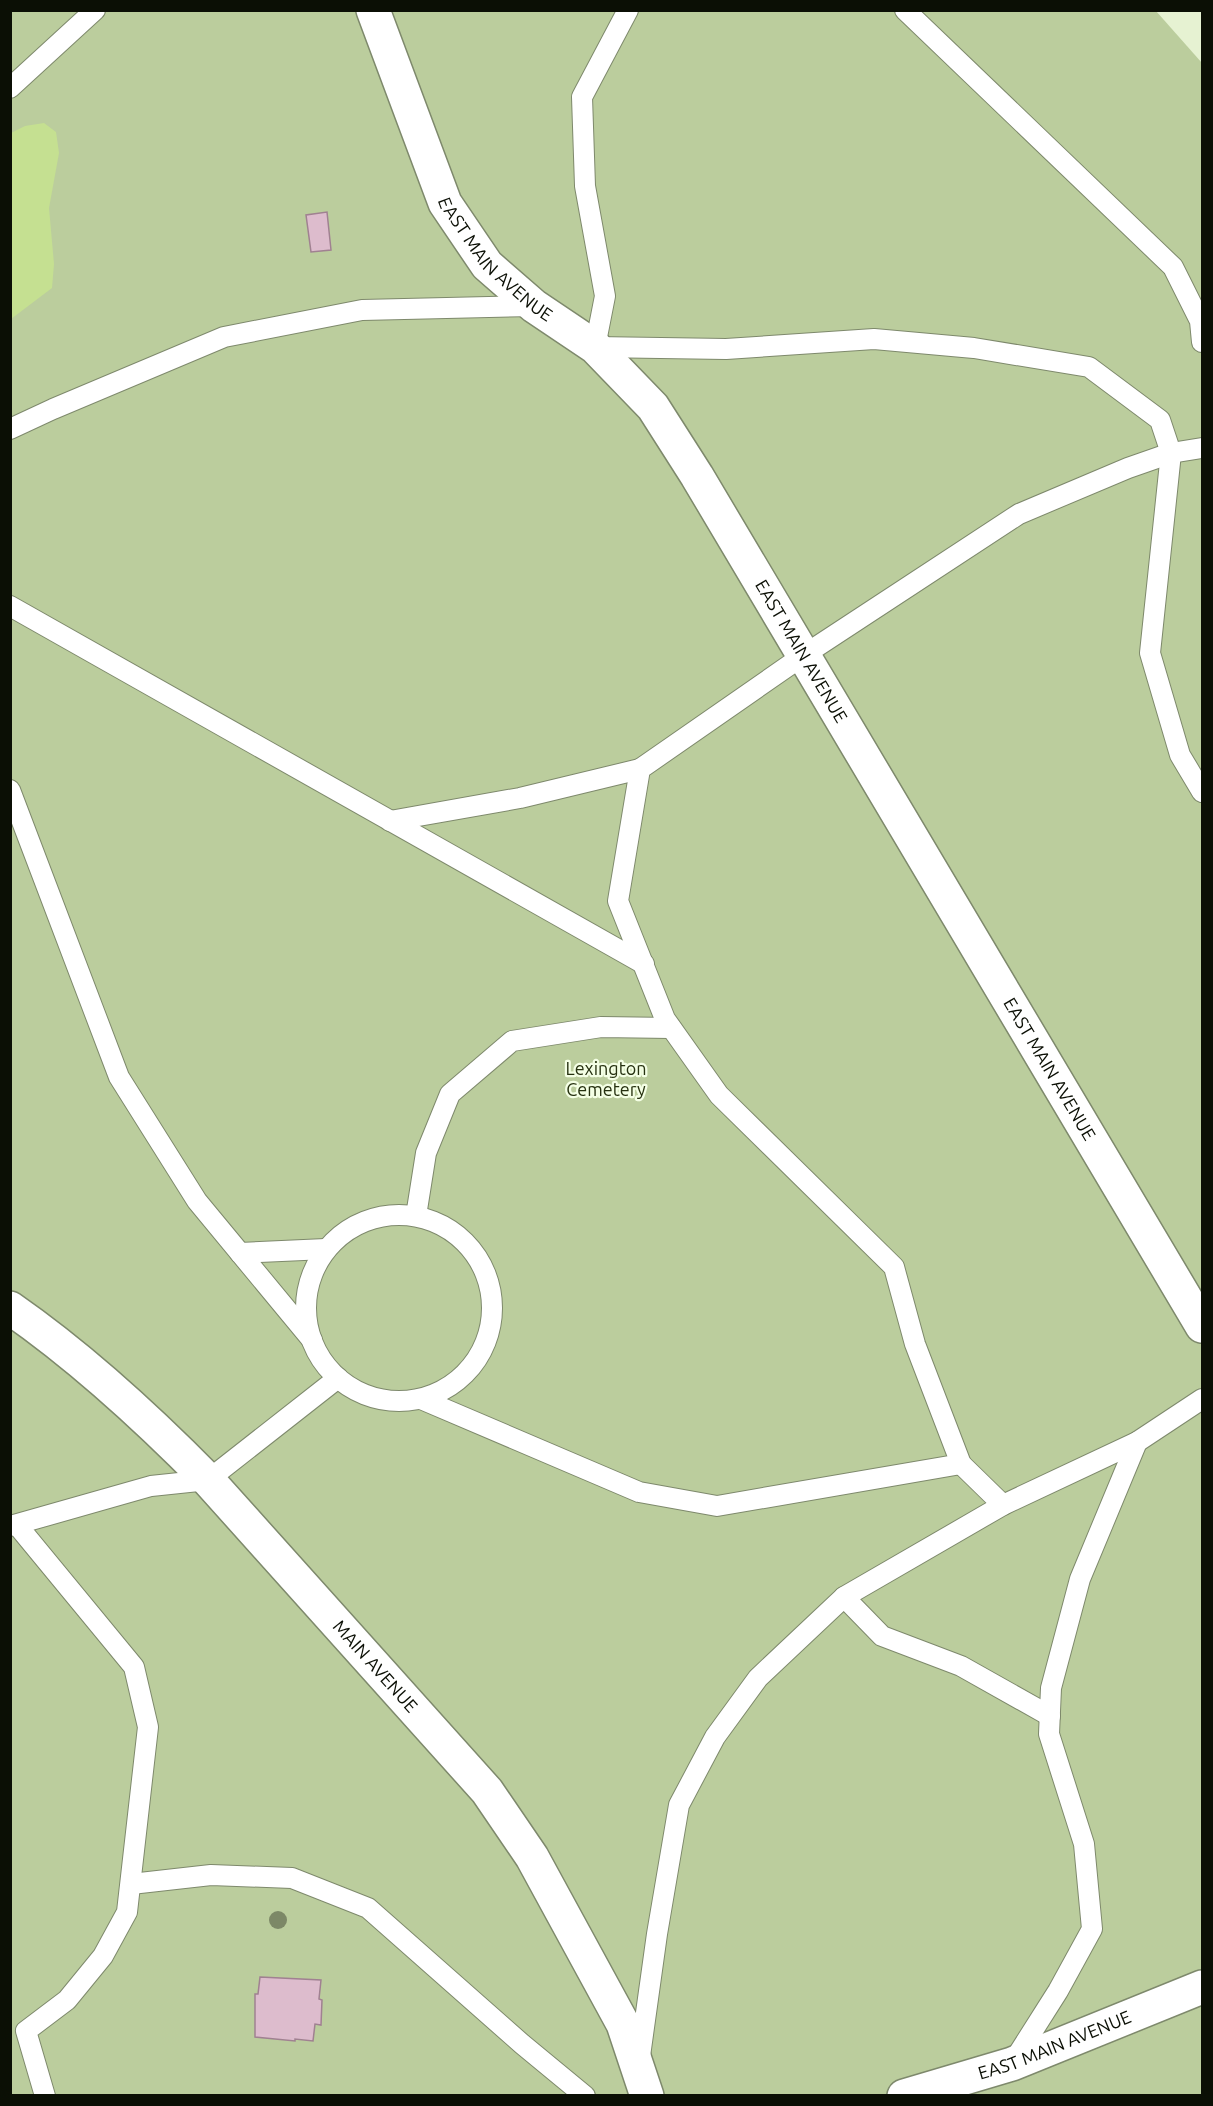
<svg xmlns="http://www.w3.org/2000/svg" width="1213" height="2106" viewBox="0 0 1213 2106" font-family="Ubuntu,sans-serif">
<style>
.green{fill:#bbcd9d}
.water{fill:#c5e091}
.building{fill:#ddbccd;stroke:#a08191;stroke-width:1.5}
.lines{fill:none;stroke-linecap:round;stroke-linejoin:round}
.lane-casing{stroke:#7e896c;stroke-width:22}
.street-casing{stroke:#7e896c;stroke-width:36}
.lane{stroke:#fff;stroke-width:20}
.street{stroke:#fff;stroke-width:33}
.tree{fill:#7c8867}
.labels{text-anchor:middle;stroke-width:4.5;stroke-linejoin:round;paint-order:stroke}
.street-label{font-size:18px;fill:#0b0f05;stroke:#f4ffe5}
.park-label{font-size:18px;fill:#263110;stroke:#f4ffe5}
</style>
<rect width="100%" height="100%" fill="#e6f2d2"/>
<path class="green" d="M 11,11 L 1156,11 L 1202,63 L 1202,2095 L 11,2096 Z"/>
<path class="water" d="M 44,123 L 56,132 L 59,153 L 49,208 L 54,264 L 52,288 L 11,319 L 11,133 L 25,126 Z"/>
<g class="building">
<path d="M 327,212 L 331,250 L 311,252 L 306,215 Z"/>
<path d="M 260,1977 L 321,1980 L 319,1999 L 322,2000 L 321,2025 L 315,2024 L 313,2041 L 295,2039 L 295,2041 L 255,2037 L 255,1994 L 258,1994 Z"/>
</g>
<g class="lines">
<g class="lane-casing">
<g id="lane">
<path d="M 628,10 L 582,97 L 585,186 L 605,296 L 595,347 L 726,349 L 874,339 L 974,348 L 1089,367 L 1160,420 L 1171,453 L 1150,653 L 1180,755 L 1202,792"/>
<path d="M 905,10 L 1173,267 L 1200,321 L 1202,342"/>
<path d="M 10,88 L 95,10"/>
<path d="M 10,429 L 53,409 L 224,337 L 362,310 L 534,306"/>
<path d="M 10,606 L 644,964"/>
<path d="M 10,790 L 119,1077 L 197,1201 L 312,1340"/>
<path d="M 390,821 L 520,798 L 640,769"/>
<circle cx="399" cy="1308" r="93"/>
<path d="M 416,1216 L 426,1153 L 450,1094 L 512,1041 L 601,1027 L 671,1028"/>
<path d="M 240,1253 L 326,1249"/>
<path d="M 421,1399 L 639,1492 L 717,1506 L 961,1464"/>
<path d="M 1003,1505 L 961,1464 L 915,1344 L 894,1267 L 719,1095 L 665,1019 L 618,901 L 640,769 L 804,655 L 1019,514 L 1128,468 L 1171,453 L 1202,448"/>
<path d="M 17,1525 L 134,1667 L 148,1727 L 127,1912 L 103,1956 L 67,2000 L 26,2031 L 45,2096"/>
<path d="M 10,1526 L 151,1486 L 208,1480 L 338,1378"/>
<path d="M 844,1597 L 882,1636 L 961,1666 L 1050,1716"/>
<path d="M 131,1884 L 211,1875 L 292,1878 L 368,1908 L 522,2044 L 585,2096"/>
<path d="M 640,2056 L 657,1934 L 679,1805 L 715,1737 L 758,1678 L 844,1597 L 1003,1505 L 1137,1442 L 1202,1399"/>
<path d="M 1013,2062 L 1058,1991 L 1092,1929 L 1084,1844 L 1049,1734 L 1051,1688 L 1080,1579 L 1137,1442"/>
</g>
</g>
<g class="street-casing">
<g id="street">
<path id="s1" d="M 373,10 L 445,203 L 487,265 L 534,306 L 595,347 L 653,407 L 697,476 L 1202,1326"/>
<path id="s2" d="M 10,1308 C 82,1358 147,1418 208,1480 L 487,1791 L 532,1857 L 623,2024 L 647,2096"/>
<path id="s3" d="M 904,2096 L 1012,2064 L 1202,1987"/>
</g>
</g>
<use href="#lane" class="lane"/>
<use href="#street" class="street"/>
</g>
<circle class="tree" cx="278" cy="1920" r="9"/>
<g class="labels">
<g class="street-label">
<text dy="6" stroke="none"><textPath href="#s1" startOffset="282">EAST MAIN AVENUE</textPath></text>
<text dy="6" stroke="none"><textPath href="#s1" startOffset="786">EAST MAIN AVENUE</textPath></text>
<text dy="6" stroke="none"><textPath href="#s1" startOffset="1272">EAST MAIN AVENUE</textPath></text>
<text dy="6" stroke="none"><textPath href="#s2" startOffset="513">MAIN AVENUE</textPath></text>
<text dy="6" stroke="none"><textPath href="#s3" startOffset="159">EAST MAIN AVENUE</textPath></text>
</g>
<g class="park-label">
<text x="606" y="1075">Lexington<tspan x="606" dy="21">Cemetery</tspan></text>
</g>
</g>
<rect width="1213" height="2106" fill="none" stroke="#0b0f05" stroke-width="24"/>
</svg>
